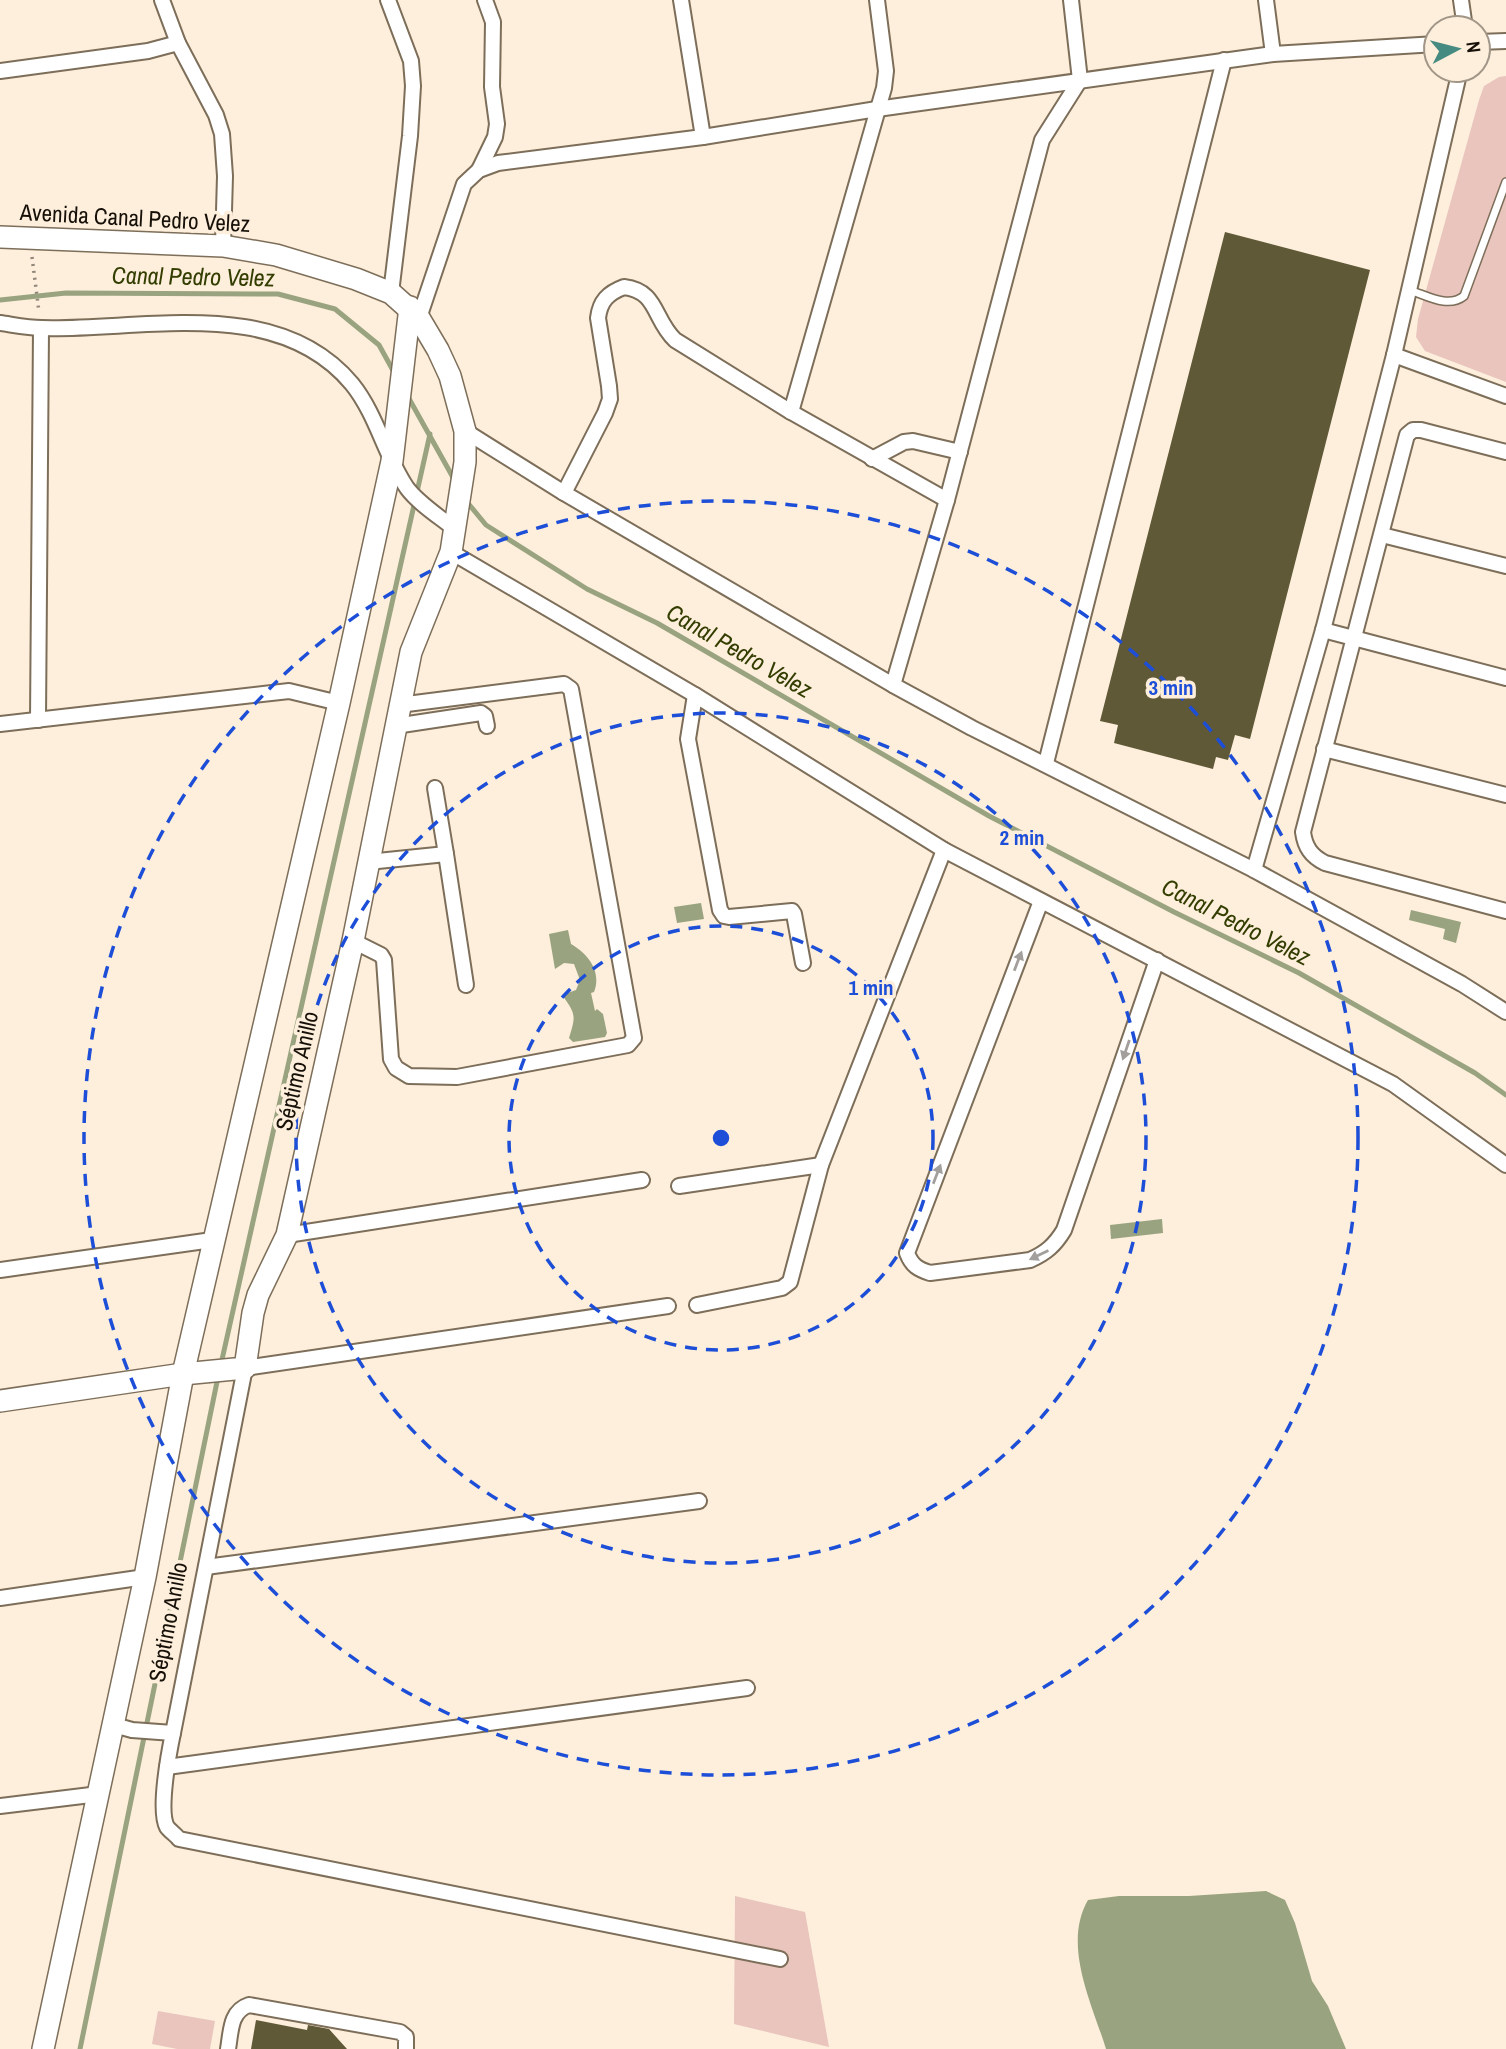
<svg xmlns="http://www.w3.org/2000/svg" width="1506" height="2049" viewBox="0 0 1506 2049" font-family="'Archivo Narrow',sans-serif">
<style>
.green{fill:#e9c5bd}
.water{fill:#99a37f}
.lines{fill:none;stroke-linecap:round;stroke-linejoin:round}
.stream{stroke:#99a37f;stroke-width:5}
.building{fill:#605937}
.lane-casing{stroke:#7d6e59;stroke-width:10}
.street-casing{stroke:#7d6e59;stroke-width:18}
.secondary-casing{stroke:#7d6e59;stroke-width:24}
.path{stroke:#918679;stroke-width:3.5;stroke-dasharray:2 5;stroke-linecap:butt}
.lane{stroke:#fff;stroke-width:7}
.street{stroke:#fff;stroke-width:14}
.secondary{stroke:#fff;stroke-width:21}
.oneway{fill:#a29f9c}
.ring{fill:none;stroke:#1d4ed8;stroke-width:3.5;stroke-dasharray:12 9}
.labels{text-anchor:middle;stroke-width:7;stroke-linejoin:round;paint-order:stroke}
.street-label{font-size:23px;fill:#161008;stroke:#fdefdc}
.water-label{font-size:24px;font-style:italic;fill:#333d00;stroke:#fdefdc}
.centre{fill:#1d4ed8;stroke:#fdefdc;stroke-width:3.5}
.ring-label{font-size:21px;text-anchor:middle;font-weight:bold;fill:#1d4ed8;stroke:#fdefdc;stroke-width:7;stroke-linejoin:round;paint-order:stroke}
</style>
<rect width="100%" height="100%" fill="#fdefdc"/>
<g class="green">
<path d="M 1506,76 L 1506,382 L 1425,351 L 1416,337 L 1418,319 L 1479,100 L 1484,86 L 1499,77 Z"/>
<path d="M 735,1896 L 805,1912 L 829,2047 L 734,2024 Z"/>
<path d="M 158,2011 L 215,2021 L 210,2049 L 177,2049 L 152,2044 Z"/>
</g>
<g class="water">
<path d="M 701,903 L 704,919 L 677,923 L 674,907 Z"/>
<path d="M 1411,910 L 1461,922 L 1456,943 L 1443,939 L 1445,929 L 1409,920 Z"/>
<path d="M 568,930 L 571,944 C 588,954 602,971 594,992 L 591,993 L 595,1011 L 597,1009 L 603,1014 L 607,1033 L 605,1037 L 573,1042 L 569,1038 C 576,1016 576,1014 562,995 L 576,990 L 580,980 L 574,964 L 564,963 L 555,969 L 549,934 Z"/>
<path d="M 1162,1219 L 1163,1233 L 1111,1239 L 1110,1225 Z"/>
<path d="M 1266,1891 L 1285,1900 L 1295,1923 L 1312,1981 L 1328,2006 L 1346,2049 L 1106,2049 C 1092,2003 1062,1945 1088,1900 L 1119,1896 L 1189,1896 Z"/>
</g>
<g class="lines">
<g class="stream">
<path d="M 0,300 L 66,293 L 278,294 L 335,309 L 379,345 L 395,374"/>
<path d="M 407,395 L 455,481"/>
<path d="M 467,502 L 486,525 L 587,589 L 657,623 L 989,816 L 1174,912 L 1299,973 L 1475,1073 L 1506,1095"/>
<path d="M 221,1364 L 430,434"/>
<path d="M 80,2049 L 218,1377"/>
</g>
</g>
<g class="building">
<path d="M 1225,232 L 1370,270 L 1250,739 L 1235,735 L 1228,760 L 1216,757 L 1213,769 L 1114,743 L 1118,725 L 1100,721 Z"/>
<path d="M 256,2020 L 307,2030 L 308,2025 L 329,2029 L 347,2049 L 251,2049 Z"/>
</g>
<g class="lines">
<g class="lane-casing">
<path id="lane" d="M 1409,290 C 1426,295 1448,309 1464,296 L 1506,182"/>
</g>
<g class="street-casing">
<g id="street">
<path d="M 162,0 L 178,43 L 216,115 L 222,134 L 225,176 L 223,246"/>
<path d="M 388,0 L 411,61 L 413,86 L 410,136 L 391,293"/>
<path d="M 681,0 L 703,137"/>
<path d="M 1266,0 L 1273,54"/>
<path d="M 1461,0 L 1465,28"/>
<path d="M 1478,42 L 1506,41"/>
<path d="M 0,71 L 148,51 L 178,43"/>
<path d="M 479,170 L 495,137 L 497,124 L 492,87 L 493,22 L 485,0"/>
<path d="M 419,318 L 464,184 L 479,170 L 498,163 L 703,137 L 877,109 L 1273,54 L 1436,44"/>
<path d="M 0,323 C 14,325 28,328 42,328 C 143,331 277,294 352,384 C 377,415 385,456 407,488 C 419,504 440,517 456,530"/>
<path d="M 1394,355 L 1506,396"/>
<path d="M 791,412 L 884,88 L 886,71 L 877,0"/>
<path d="M 465,431 L 564,493 L 893,685 L 972,728 L 1254,870 L 1462,984 L 1506,1012"/>
<path d="M 1506,452 L 1421,430 L 1413,430 L 1407,435 L 1303,832 C 1305,847 1311,856 1325,863 L 1506,911"/>
<path d="M 872,459 L 904,442 L 913,441 L 960,452"/>
<path d="M 564,493 L 605,413 L 610,399 L 609,386 L 598,318 C 600,301 608,293 624,287 C 658,291 653,319 675,340 L 791,412 L 947,500"/>
<path d="M 1382,535 L 1506,566"/>
<path d="M 451,552 L 695,695 L 944,850 L 1393,1084 L 1506,1165"/>
<path d="M 1323,630 L 1506,678"/>
<path d="M 893,685 L 947,500 L 1042,140 L 1080,80 L 1071,0"/>
<path d="M 695,695 L 688,739 L 720,910 L 724,916 L 729,917 L 792,911 L 794,914 L 803,963"/>
<path d="M 38,720 L 41,329"/>
<path d="M 0,724 L 289,691 L 339,703"/>
<path d="M 395,726 L 481,713 L 485,716 L 487,726"/>
<path d="M 1324,749 L 1506,795"/>
<path d="M 1046,763 L 1224,60"/>
<path d="M 435,788 L 446,854"/>
<path d="M 368,862 L 446,854 L 466,985"/>
<path d="M 1254,870 L 1323,630 L 1394,355 L 1460,70"/>
<path d="M 1041,901 L 907,1253 C 912,1266 918,1269 930,1273 L 1030,1260 C 1046,1253 1055,1245 1064,1230 L 1157,960"/>
<path d="M 353,941 L 381,955 L 384,960 L 391,1059 L 396,1068 L 409,1076 L 457,1077 L 628,1045 L 634,1038 L 571,689 L 564,684 L 399,705"/>
<path d="M 679,1186 L 821,1165"/>
<path d="M 287,1235 L 642,1180"/>
<path d="M 0,1270 L 212,1240"/>
<path d="M 697,1305 L 782,1288 L 790,1282 L 821,1165 L 944,850"/>
<path d="M 668,1306 L 245,1368 L 173,1733 C 169,1752 158,1811 167,1827 C 170,1831 176,1835 179,1839 L 780,1959"/>
<path d="M 206,1567 L 699,1501"/>
<path d="M 0,1598 L 145,1577"/>
<path d="M 114,1725 L 132,1730 L 173,1733"/>
<path d="M 167,1767 L 747,1688"/>
<path d="M 0,1806 L 99,1794"/>
<path d="M 228,2049 C 231,2032 230,2011 249,2005 L 400,2032 L 406,2037 L 406,2049"/>
</g>
</g>
<g class="secondary-casing">
<g id="secondary">
<path d="M 0,237 L 223,246 L 276,255 L 356,279 L 391,293 L 419,318 L 438,350 L 450,376 L 465,431 L 465,462 L 451,552 L 411,652 L 353,941 L 287,1235 L 258,1295 L 253,1313 L 245,1368 L 183,1374 L 0,1401"/>
<path d="M 43,2049 L 145,1577 L 183,1374 L 339,703 L 392,461 L 410,307"/>
</g>
</g>
<path class="path" d="M 32,257 L 39,312"/>
<use href="#lane" class="lane"/>
<use href="#street" class="street"/>
<use href="#secondary" class="secondary"/>
</g>
<defs><path id="oneway-solid" d="M-6-.8H1V-3.2L6.5 0L1 3.2V.8H-6Z" transform="scale(1.75)"/></defs>
<g class="oneway">
<use href="#oneway-solid" transform="translate(1018 961) rotate(-69)"/>
<use href="#oneway-solid" transform="translate(1126 1050) rotate(109)"/>
<use href="#oneway-solid" transform="translate(937 1174) rotate(-69)"/>
<use href="#oneway-solid" transform="translate(1039 1255) rotate(154)"/>
</g>
<g class="ring">
<circle cx="721" cy="1138" r="212"/>
<circle cx="721" cy="1138" r="425"/>
<circle cx="721" cy="1138" r="637"/>
</g>
<g class="labels">
<g class="street-label">
<text transform="translate(135 218) rotate(3)" y="8">Avenida Canal Pedro Velez</text>
<text transform="translate(297 1071) rotate(-77)" y="8">Séptimo Anillo</text>
<text transform="translate(168 1622) rotate(-79)" y="8">Séptimo Anillo</text>
</g>
<g class="water-label">
<text transform="translate(193 277) rotate(1)" y="8">Canal Pedro Velez</text>
<text transform="translate(739 651) rotate(30)" y="8">Canal Pedro Velez</text>
<text transform="translate(1236 922) rotate(27)" y="8">Canal Pedro Velez</text>
</g>
</g>
<circle cx="721" cy="1138" r="10" class="centre"/>
<g class="ring-label">
<text x="1171" y="695">3 min</text>
<text x="1022" y="845">2 min</text>
<text x="871" y="995">1 min</text>
</g>
<g transform="translate(1457 49) rotate(83)"><circle r="33" fill="#fdefdc" stroke="#a19687" stroke-width="2"/>
<path d="M0-5L12 26L0 18L-12 26Z" fill="#468b82"/>
<text y="-10" font-size="19" font-weight="bold" text-anchor="middle" fill="#161008">N</text>
</g>
</svg>
